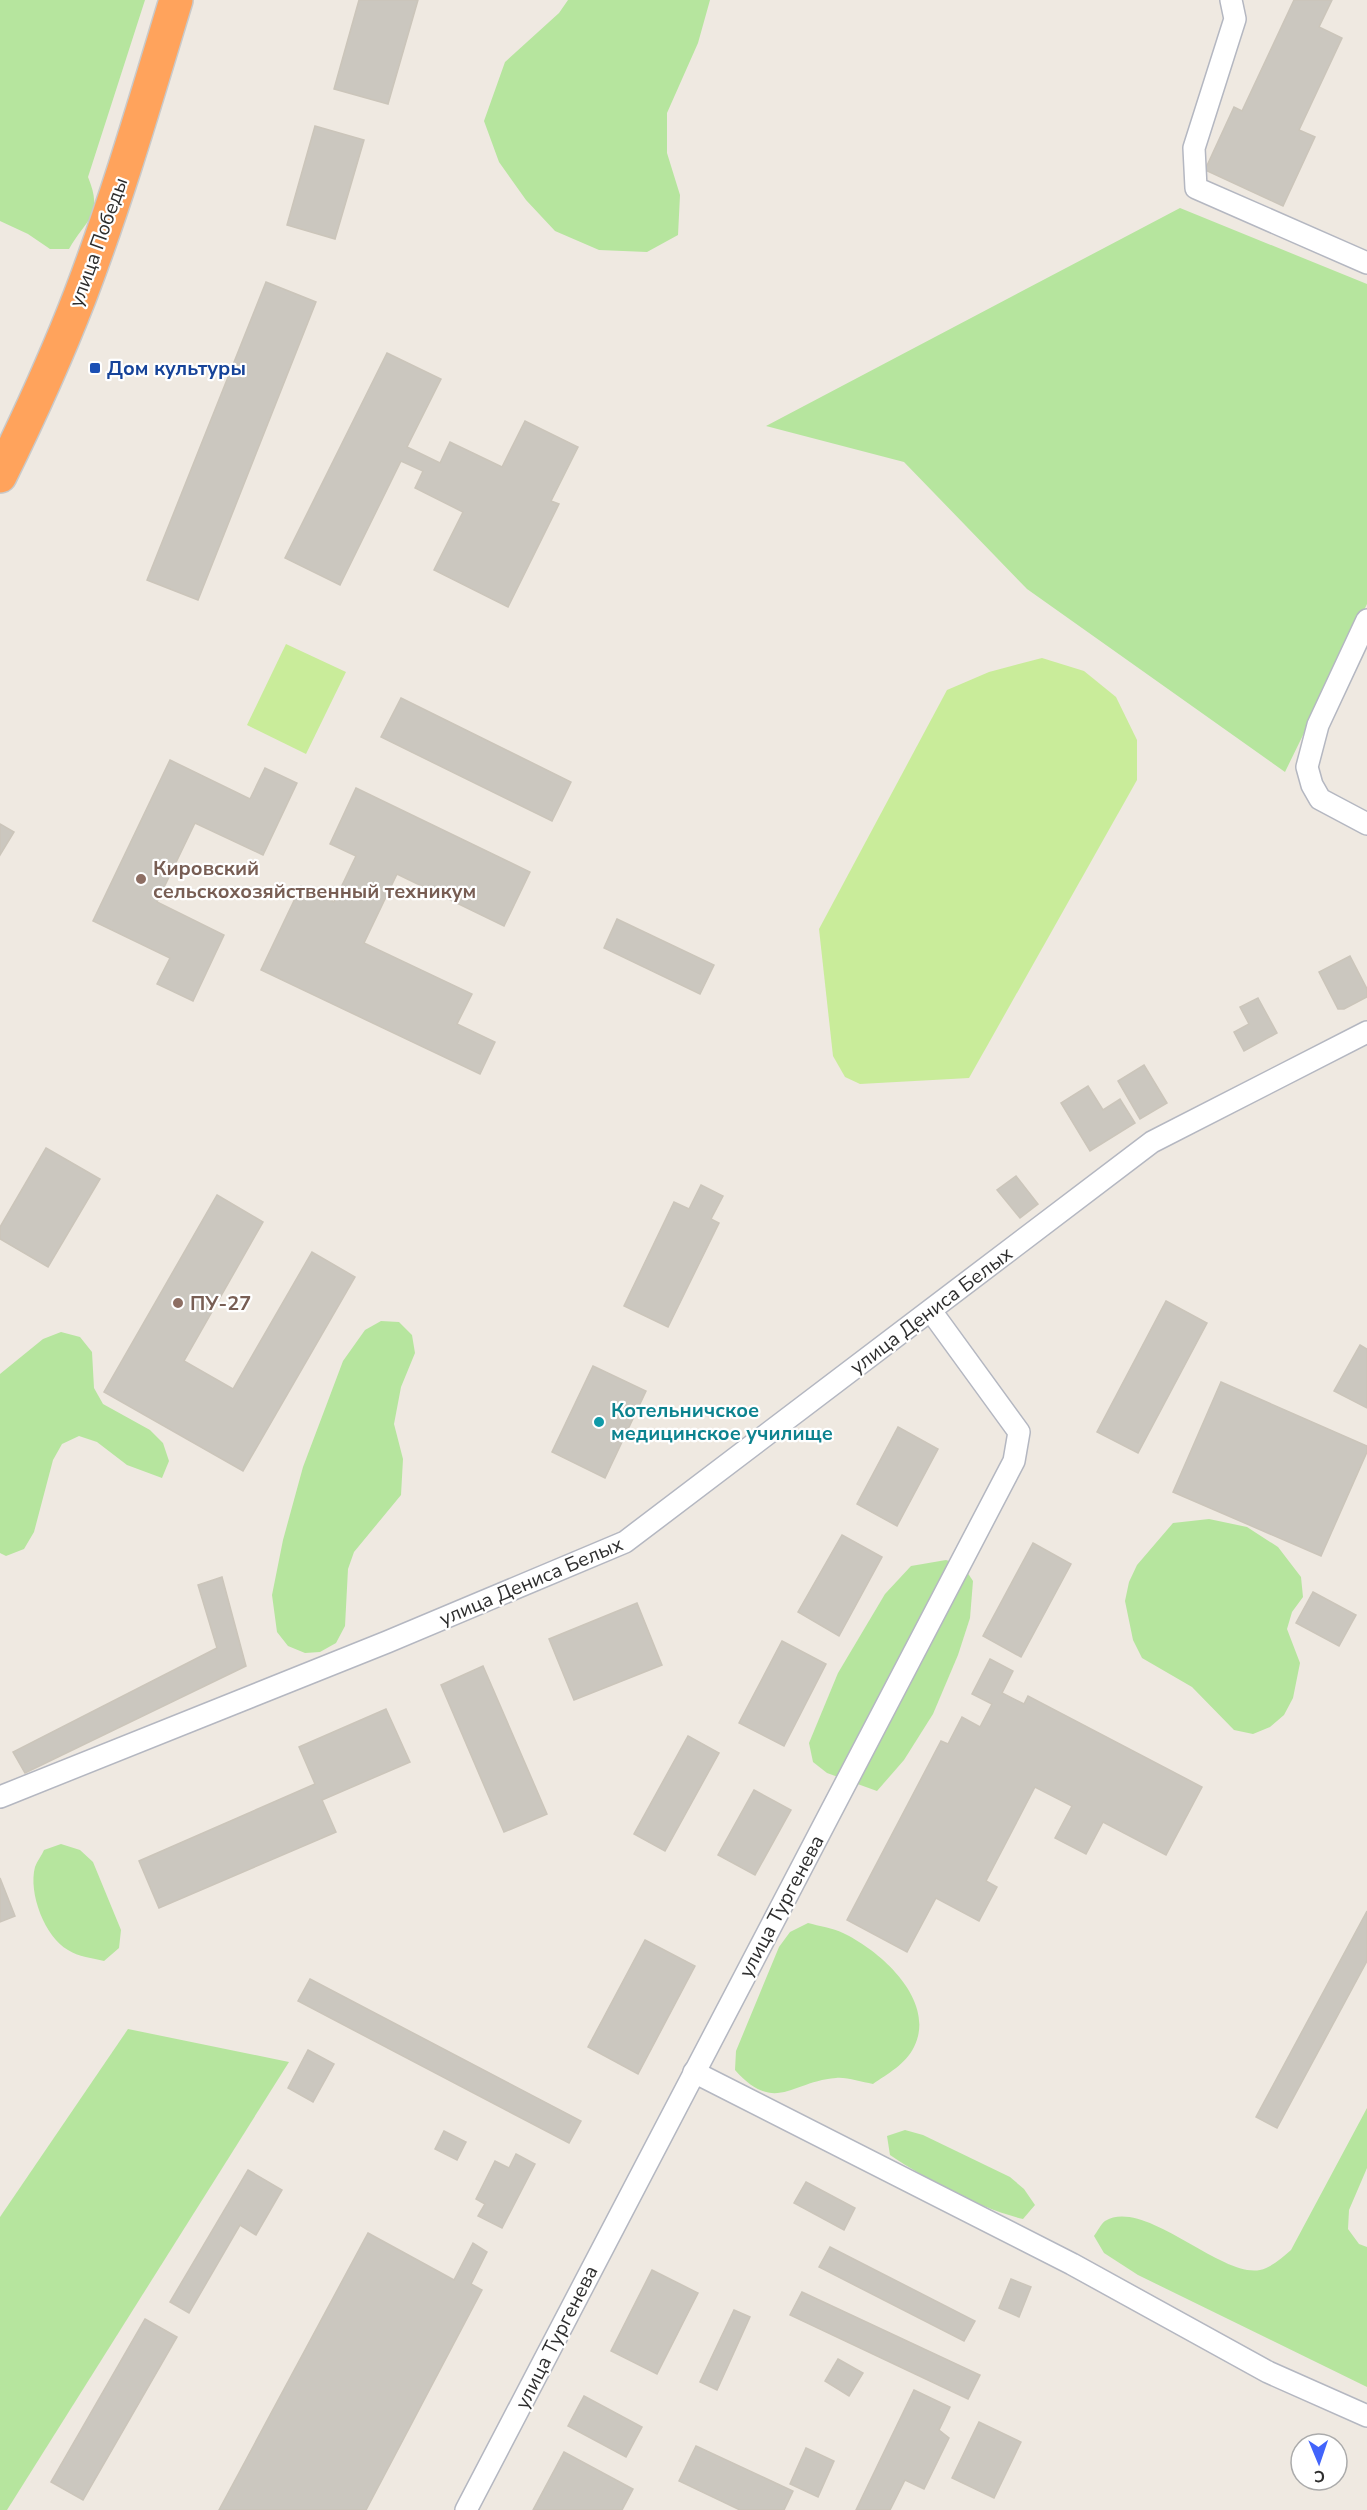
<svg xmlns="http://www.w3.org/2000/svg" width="1367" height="2510" viewBox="0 0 1367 2510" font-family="'Nunito Sans',sans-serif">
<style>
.green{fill:#b6e59e}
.pitch{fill:#c9ec9a}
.building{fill:#cbc7bf;stroke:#cbc5ba;stroke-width:1.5}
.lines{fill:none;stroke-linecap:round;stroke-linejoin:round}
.street-casing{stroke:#b4b7c1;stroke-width:24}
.highway-casing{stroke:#c9c9c9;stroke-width:36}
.street{stroke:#fff;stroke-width:21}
.highway{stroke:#ffa35c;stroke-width:33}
.transit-dot{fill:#1a4fb4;stroke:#fff;stroke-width:2}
.education-dot{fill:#8d6e63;stroke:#fff;stroke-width:2}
.culture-dot{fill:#0f9aa8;stroke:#fff;stroke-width:2}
.labels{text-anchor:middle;stroke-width:4.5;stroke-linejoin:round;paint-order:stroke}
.street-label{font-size:20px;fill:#2e2e2e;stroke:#fff}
.transit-label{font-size:20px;font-weight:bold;fill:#164399;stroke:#fff;text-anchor:start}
.education-label{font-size:20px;font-weight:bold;fill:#785e54;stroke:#fff;text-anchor:start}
.culture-label{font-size:20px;font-weight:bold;fill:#0d838f;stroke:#fff;text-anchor:start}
</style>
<rect width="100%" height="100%" fill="#efe9e1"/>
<g class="green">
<path d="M 0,0 L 145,0 L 88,177 C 104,216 86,219 69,249 L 50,249 L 28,234 L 0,221 Z"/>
<path d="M 568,0 L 710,0 L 698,43 L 667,113 L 667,153 L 680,195 L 678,235 L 647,252 L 599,250 L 555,231 L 526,200 L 499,162 L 484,121 L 505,62 L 559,13 Z"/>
<path d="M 1180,208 L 1367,284 L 1367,604 L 1285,772 L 1027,589 L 904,462 L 766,426 Z"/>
<path d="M 381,1321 L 399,1322 L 412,1335 L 415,1353 L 401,1387 L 394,1424 L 403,1459 L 401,1495 L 354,1552 L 348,1569 L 345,1626 L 336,1643 L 320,1652 L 305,1653 L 288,1646 L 277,1632 L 272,1595 L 283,1540 L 303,1467 L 343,1361 L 365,1330 Z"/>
<path d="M 61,1332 L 80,1337 L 92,1352 L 94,1388 L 103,1404 L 150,1430 L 163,1443 L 169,1461 L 162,1478 L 127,1465 L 97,1442 L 79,1436 L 62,1444 L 53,1460 L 34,1532 L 24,1549 L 6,1556 L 0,1553 L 0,1374 L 43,1339 Z"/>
<path d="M 1209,1519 L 1247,1527 L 1278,1547 L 1301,1577 L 1303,1597 L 1292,1612 L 1287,1629 L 1300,1663 L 1293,1698 L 1284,1715 L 1270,1727 L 1253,1734 L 1234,1730 L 1192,1687 L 1142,1658 L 1133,1640 L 1125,1601 L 1129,1582 L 1137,1565 L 1173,1523 Z"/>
<path d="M 946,1560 L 963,1566 L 973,1581 L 970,1618 L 958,1655 L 933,1714 L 904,1760 L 877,1791 L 827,1773 L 813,1762 L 809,1743 L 838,1673 L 885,1594 L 911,1566 Z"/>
<path d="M 61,1844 L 80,1850 L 93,1862 L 121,1930 L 119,1948 L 104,1961 C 93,1958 78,1957 68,1950 C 45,1937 28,1893 35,1867 C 37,1861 42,1855 44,1850 Z"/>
<path d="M 808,1923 C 819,1926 833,1928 843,1933 C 881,1951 937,2001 914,2047 C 906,2064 887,2074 873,2084 C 861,2082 847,2077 836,2078 C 792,2081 775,2115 735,2070 L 736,2051 L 779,1947 L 790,1932 Z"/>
<path d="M 128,2029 L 289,2062 L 7,2510 L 0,2510 L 0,2217 Z"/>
<path d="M 1367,2108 L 1367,2168 L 1349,2210 L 1348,2229 L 1359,2244 L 1367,2247 L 1367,2387 L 1138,2275 L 1104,2253 L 1094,2236 C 1097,2232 1101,2224 1105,2221 C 1144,2197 1221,2278 1260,2270 C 1272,2267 1282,2258 1291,2250 Z"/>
<path d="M 905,2130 L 923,2135 L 1010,2177 L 1024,2189 L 1035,2205 L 1023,2219 C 978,2208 929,2181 890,2155 L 887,2136 Z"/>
</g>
<g class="pitch">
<path d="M 286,644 L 346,672 L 306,754 L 247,725 Z"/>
<path d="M 1042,658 L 1084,671 L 1116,697 L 1137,740 L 1137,780 L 969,1078 L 860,1084 L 845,1077 L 833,1056 L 819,929 L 947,690 L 989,672 Z"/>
</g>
<g class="building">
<path d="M 359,0 L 418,0 L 388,104 L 334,89 Z"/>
<path d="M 1294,0 L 1332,0 L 1319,27 L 1342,38 L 1299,130 L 1315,137 L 1283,206 L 1205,170 L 1234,107 L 1242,111 Z"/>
<path d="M 315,126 L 364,140 L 335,239 L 287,225 Z"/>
<path d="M 266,282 L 316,302 L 198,600 L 147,580 Z"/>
<path d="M 387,353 L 441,379 L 407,447 L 440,463 L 450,442 L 502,467 L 525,421 L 578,447 L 551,501 L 559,504 L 508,607 L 434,570 L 463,512 L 415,488 L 423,471 L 401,461 L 340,585 L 285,558 Z"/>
<path d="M 401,698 L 571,782 L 552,821 L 381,737 Z"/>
<path d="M 170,760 L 250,799 L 265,768 L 297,783 L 263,855 L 195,823 L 157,902 L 224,935 L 193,1001 L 157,984 L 170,958 L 93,921 Z"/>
<path d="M 356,788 L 530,872 L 504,926 L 397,874 L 364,943 L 472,994 L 457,1024 L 495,1042 L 480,1074 L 261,970 L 301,886 L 334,902 L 356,856 L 330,844 Z"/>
<path d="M 0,824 L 14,832 L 0,855 Z"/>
<path d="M 617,919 L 714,965 L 700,994 L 604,948 Z"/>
<path d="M 1350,956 L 1367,989 L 1367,997 L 1344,1009 L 1338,1009 L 1319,972 Z"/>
<path d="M 1258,998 L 1277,1033 L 1244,1051 L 1234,1032 L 1249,1024 L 1240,1007 Z"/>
<path d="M 1144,1065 L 1167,1103 L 1140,1119 L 1118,1081 Z"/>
<path d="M 1088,1086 L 1103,1110 L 1120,1099 L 1135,1123 L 1090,1151 L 1061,1103 Z"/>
<path d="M 46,1148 L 100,1179 L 48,1267 L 0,1239 L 0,1227 Z"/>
<path d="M 1016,1176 L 1038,1204 L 1020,1218 L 997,1190 Z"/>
<path d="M 701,1185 L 723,1196 L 711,1219 L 719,1223 L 668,1327 L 624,1306 L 674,1202 L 689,1209 Z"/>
<path d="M 217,1195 L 263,1222 L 184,1361 L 233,1389 L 312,1252 L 355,1277 L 243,1471 L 104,1392 Z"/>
<path d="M 1166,1301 L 1207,1323 L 1138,1453 L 1097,1432 Z"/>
<path d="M 1360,1345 L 1367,1349 L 1367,1408 L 1334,1391 Z"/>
<path d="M 593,1366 L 646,1391 L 605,1478 L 552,1452 Z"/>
<path d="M 1221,1382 L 1367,1446 L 1367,1452 L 1321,1556 L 1173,1492 Z"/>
<path d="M 898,1427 L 938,1449 L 897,1526 L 857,1504 Z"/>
<path d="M 842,1535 L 882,1557 L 839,1636 L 798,1612 Z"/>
<path d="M 1033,1543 L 1071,1564 L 1021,1657 L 983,1636 Z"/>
<path d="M 222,1577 L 246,1666 L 25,1773 L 13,1752 L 217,1648 L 198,1585 Z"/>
<path d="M 1313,1592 L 1356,1615 L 1339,1646 L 1296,1623 Z"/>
<path d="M 637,1603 L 662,1665 L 574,1700 L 549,1639 Z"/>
<path d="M 782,1641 L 826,1664 L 784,1746 L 739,1723 Z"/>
<path d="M 990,1659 L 1013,1671 L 1002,1693 L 1024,1704 L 1028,1696 L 1202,1787 L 1166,1855 L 1103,1822 L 1086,1854 L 1055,1838 L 1072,1806 L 1035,1787 L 986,1881 L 997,1887 L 979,1921 L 936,1898 L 907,1952 L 847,1920 L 941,1741 L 948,1744 L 962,1717 L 980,1727 L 992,1704 L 972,1694 Z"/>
<path d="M 483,1666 L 547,1814 L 504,1832 L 441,1685 Z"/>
<path d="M 386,1709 L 410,1762 L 322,1800 L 336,1832 L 159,1908 L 139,1861 L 315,1784 L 299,1747 Z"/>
<path d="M 688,1736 L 719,1753 L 665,1851 L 634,1834 Z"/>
<path d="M 754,1790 L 791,1810 L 755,1875 L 718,1855 Z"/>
<path d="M 0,1878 L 15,1916 L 0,1922 Z"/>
<path d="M 1367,1911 L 1367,1961 L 1277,2128 L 1256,2117 Z"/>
<path d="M 645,1940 L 695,1966 L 638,2074 L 588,2047 Z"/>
<path d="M 310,1979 L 581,2121 L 569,2143 L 298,2001 Z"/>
<path d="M 308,2050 L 334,2064 L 313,2102 L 288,2088 Z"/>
<path d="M 444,2131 L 466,2142 L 457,2160 L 435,2149 Z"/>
<path d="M 516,2154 L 535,2164 L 502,2228 L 478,2216 L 485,2204 L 476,2199 L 495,2161 L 509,2168 Z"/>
<path d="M 248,2170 L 282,2190 L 256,2235 L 240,2225 L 189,2313 L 170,2302 Z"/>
<path d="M 806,2182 L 855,2208 L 844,2230 L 794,2203 Z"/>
<path d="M 368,2233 L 454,2280 L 473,2243 L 487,2252 L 471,2284 L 482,2290 L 366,2510 L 219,2510 Z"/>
<path d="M 830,2247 L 975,2321 L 964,2341 L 819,2267 Z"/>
<path d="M 652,2270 L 698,2293 L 657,2374 L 611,2351 Z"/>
<path d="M 1011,2279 L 1031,2287 L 1019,2317 L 999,2308 Z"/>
<path d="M 802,2292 L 980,2375 L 968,2399 L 790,2315 Z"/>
<path d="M 734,2310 L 750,2317 L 717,2390 L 700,2382 Z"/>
<path d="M 145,2319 L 177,2337 L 83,2500 L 51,2482 Z"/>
<path d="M 838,2359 L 863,2373 L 849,2396 L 825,2381 Z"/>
<path d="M 914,2390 L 950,2407 L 939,2430 L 949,2438 L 924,2489 L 905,2480 L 890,2510 L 856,2510 Z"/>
<path d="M 584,2396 L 642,2427 L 626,2457 L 568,2426 Z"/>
<path d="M 979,2422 L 1021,2442 L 994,2498 L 952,2478 Z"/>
<path d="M 696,2446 L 793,2491 L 784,2510 L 740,2510 L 679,2481 Z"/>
<path d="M 806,2448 L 834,2461 L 818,2497 L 790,2484 Z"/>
<path d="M 564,2452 L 633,2489 L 622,2510 L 533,2510 Z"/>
</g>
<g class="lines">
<g class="street-casing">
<g id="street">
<path d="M 1231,0 L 1235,19 L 1194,148 L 1196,188 L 1367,263"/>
<path d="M 1367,620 L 1318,725 L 1307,767 L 1312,785 L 1320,799 L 1367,824"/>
<path d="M 0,1797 L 387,1642 L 625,1542 L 1152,1142 L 1367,1032"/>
<path d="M 694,2072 L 1072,2264 L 1268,2372 L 1367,2416"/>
<path d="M 466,2510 L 1014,1461 L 1019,1432 L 931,1311"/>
</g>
</g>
<g class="highway-casing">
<path id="highway" d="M 0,476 C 29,417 56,358 80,296 C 117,199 146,99 176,0"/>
</g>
<use href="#street" class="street"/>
<use href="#highway" class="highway"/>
</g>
<rect class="transit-dot" x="89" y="362" width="12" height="12" rx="3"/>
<g class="education-dot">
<circle cx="141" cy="879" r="6"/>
<circle cx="178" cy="1303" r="6"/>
</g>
<circle class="culture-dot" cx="599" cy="1422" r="6"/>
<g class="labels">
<g class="street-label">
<text transform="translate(98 242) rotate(-70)" y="7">улица Победы</text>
<text transform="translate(931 1310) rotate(-37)" y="7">улица Дениса Белых</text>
<text transform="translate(531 1581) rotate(-23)" y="7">улица Дениса Белых</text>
<text transform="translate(781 1906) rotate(-62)" y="7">улица Тургенева</text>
<text transform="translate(556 2337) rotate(-63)" y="7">улица Тургенева</text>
</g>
<g class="transit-label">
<text x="107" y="375">Дом культуры</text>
</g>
<g class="education-label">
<text x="153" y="875">Кировский<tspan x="153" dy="23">сельскохозяйственный техникум</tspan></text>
<text x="190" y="1310">ПУ-27</text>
</g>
<g class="culture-label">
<text x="611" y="1417">Котельничское<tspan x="611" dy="23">медицинское училище</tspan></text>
</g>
</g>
<g transform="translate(1319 2462) rotate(178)"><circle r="28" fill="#ffffff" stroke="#ababab" stroke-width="1.5"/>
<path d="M0-4.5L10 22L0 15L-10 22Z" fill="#4264fb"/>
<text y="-9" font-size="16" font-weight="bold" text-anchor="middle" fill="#2e2e2e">С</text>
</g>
</svg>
